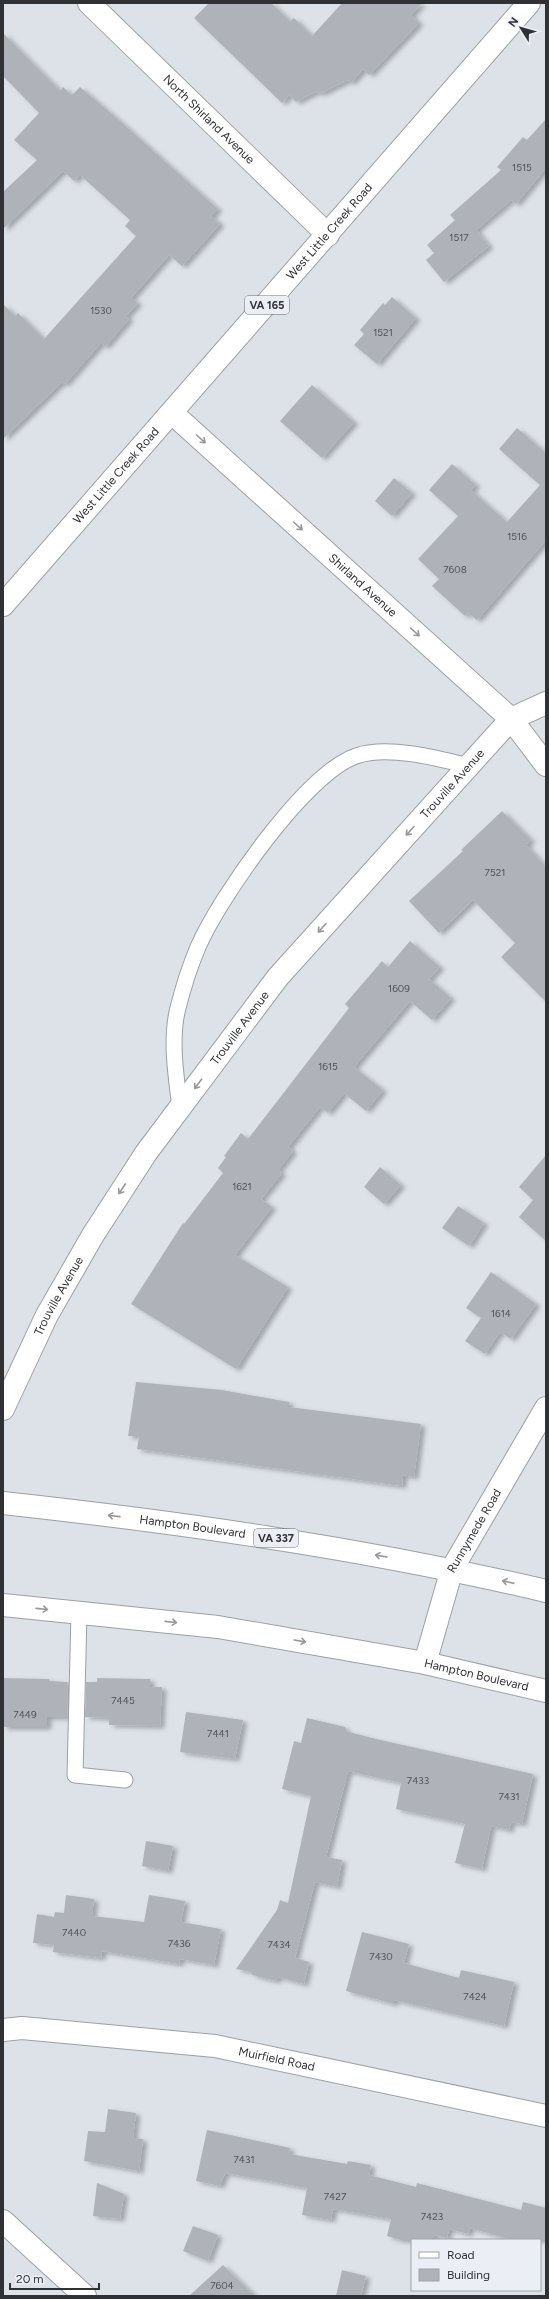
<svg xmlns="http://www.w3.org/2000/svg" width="549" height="2299" viewBox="0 0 549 2299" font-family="Figtree,sans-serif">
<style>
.building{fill:#afb3b9;filter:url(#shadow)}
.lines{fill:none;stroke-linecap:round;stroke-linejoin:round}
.service-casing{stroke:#9ca0a5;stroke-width:17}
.minor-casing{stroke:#9ca0a5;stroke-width:24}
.primary-casing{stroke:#9ca0a5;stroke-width:24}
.service{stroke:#fff;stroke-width:15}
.minor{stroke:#fff;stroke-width:22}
.primary{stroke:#fff;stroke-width:22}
.oneway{stroke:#98989a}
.labels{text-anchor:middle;stroke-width:3;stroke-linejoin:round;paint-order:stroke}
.number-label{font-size:10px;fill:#505255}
.shield{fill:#ebeff5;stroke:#686a6e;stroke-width:1}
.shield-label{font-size:11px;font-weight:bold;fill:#303134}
.street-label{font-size:12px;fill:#303134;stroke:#ebeff5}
</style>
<defs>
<filter id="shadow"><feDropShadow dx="4.5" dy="2.5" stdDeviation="2" flood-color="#0004"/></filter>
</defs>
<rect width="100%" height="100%" fill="#dde2e8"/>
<g class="building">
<path d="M 209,3 L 271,3 L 290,21 L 294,18 L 312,36 L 342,3 L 422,3 L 411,15 L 419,23 L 369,75 L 363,69 L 351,83 L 348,80 L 322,93 L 315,92 L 296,102 L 289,95 L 282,103 L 194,18 Z"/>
<path d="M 3,33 L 60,91 L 63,87 L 72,95 L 80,87 L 120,121 L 218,209 L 211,216 L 220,224 L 182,266 L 169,255 L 131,298 L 138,303 L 126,316 L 129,319 L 105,347 L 101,343 L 65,384 L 62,382 L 3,439 L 3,304 L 15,316 L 18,313 L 44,339 L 136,236 L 125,226 L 130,220 L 80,175 L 74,181 L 63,171 L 3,229 L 3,192 L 37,160 L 14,140 L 39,113 L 3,76 Z"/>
<path d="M 546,119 L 546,168 L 516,204 L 511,200 L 476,230 L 489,246 L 444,282 L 426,260 L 434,253 L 427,245 L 455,220 L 450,215 L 501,170 L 497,167 L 523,137 L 527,140 Z"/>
<path d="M 392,297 L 416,318 L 377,364 L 354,345 L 364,334 L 360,330 L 383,303 L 385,305 Z"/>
<path d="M 312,385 L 354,422 L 322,458 L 280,421 Z"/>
<path d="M 517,428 L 546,453 L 546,540 L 477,620 L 468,613 L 465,616 L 432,586 L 439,579 L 418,559 L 458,516 L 429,490 L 452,464 L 476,485 L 471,490 L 507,522 L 540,485 L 499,449 Z"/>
<path d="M 394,478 L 412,493 L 392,516 L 375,501 Z"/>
<path d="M 502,811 L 531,840 L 526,845 L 546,867 L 546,1002 L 501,957 L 515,943 L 473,900 L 439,933 L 409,901 L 463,851 L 461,850 Z"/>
<path d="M 410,941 L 440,967 L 429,979 L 451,998 L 432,1020 L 410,1001 L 354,1067 L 383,1090 L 366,1111 L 344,1093 L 328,1113 L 320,1107 L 288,1147 L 293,1151 L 278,1170 L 282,1173 L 261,1199 L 272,1207 L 235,1255 L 288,1287 L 236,1369 L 131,1304 L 183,1223 L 184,1224 L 223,1173 L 218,1168 L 226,1157 L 224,1156 L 241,1133 L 248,1139 L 349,1008 L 345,1004 L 382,961 L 388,967 Z"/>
<path d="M 546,1155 L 546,1241 L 519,1217 L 533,1200 L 519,1187 Z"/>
<path d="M 380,1167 L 401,1185 L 384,1204 L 364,1187 Z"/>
<path d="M 458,1206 L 484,1223 L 469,1246 L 442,1228 Z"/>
<path d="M 491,1272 L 536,1304 L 511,1339 L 500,1332 L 485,1354 L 465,1341 L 481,1318 L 466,1308 Z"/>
<path d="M 136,1382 L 222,1390 L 289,1402 L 289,1407 L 421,1424 L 414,1477 L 403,1475 L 402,1486 L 137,1449 L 139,1437 L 128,1436 Z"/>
<path d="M 3,1678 L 49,1679 L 49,1681 L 68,1682 L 67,1717 L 47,1717 L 47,1727 L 3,1727 Z"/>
<path d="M 97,1678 L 150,1679 L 150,1687 L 162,1687 L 160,1726 L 109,1725 L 109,1718 L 85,1717 L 86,1682 L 97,1682 Z"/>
<path d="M 186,1712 L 243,1720 L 235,1759 L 180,1752 Z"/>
<path d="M 307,1718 L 345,1727 L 345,1731 L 376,1739 L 533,1774 L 522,1824 L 511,1822 L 509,1830 L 491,1826 L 482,1869 L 455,1863 L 465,1824 L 396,1809 L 401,1783 L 348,1771 L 326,1857 L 342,1860 L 337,1887 L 315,1882 L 295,1958 L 309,1962 L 304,1984 L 278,1977 L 276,1981 L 252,1975 L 252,1972 L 236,1969 L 277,1910 L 280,1900 L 288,1903 L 311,1796 L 282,1789 L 294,1741 L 301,1743 Z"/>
<path d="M 146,1841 L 173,1846 L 168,1871 L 142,1866 Z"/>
<path d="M 66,1895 L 94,1899 L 92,1916 L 144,1922 L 149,1895 L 185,1901 L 181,1922 L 221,1929 L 214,1965 L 180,1959 L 179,1964 L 102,1951 L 101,1958 L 53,1952 L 54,1945 L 33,1943 L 37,1914 L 54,1917 L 55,1912 L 64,1913 Z"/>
<path d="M 362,1932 L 409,1944 L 404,1963 L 459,1978 L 461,1970 L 514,1982 L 504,2026 L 394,2000 L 394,2004 L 346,1991 Z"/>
<path d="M 108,2109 L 136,2113 L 133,2138 L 143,2139 L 139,2171 L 84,2161 L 88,2131 L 105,2132 Z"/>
<path d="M 207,2130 L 290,2148 L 289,2154 L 347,2164 L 348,2161 L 371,2165 L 369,2175 L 416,2187 L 417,2183 L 521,2210 L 523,2202 L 546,2208 L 546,2240 L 512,2240 L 470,2228 L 468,2234 L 449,2229 L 447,2238 L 434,2235 L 432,2240 L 401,2240 L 387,2236 L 391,2219 L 333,2209 L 331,2220 L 302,2215 L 307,2188 L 225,2173 L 220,2186 L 196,2181 Z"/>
<path d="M 97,2183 L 124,2194 L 120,2219 L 93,2216 Z"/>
<path d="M 193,2226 L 218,2235 L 208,2261 L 183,2251 Z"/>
<path d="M 223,2265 L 255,2296 L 189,2296 Z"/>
<path d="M 342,2270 L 366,2276 L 361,2296 L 336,2296 Z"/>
</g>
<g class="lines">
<g class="service-casing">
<g id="service">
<path d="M 180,1107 C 176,1077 170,1038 178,1008 C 183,988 190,966 198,947 C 220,897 305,774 356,756 C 387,745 437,758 469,766"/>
<path d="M 79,1613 L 75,1775 L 125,1780"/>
</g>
</g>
<g class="minor-casing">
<g id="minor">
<path id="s1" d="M 89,3 L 328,235"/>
<path id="s2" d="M 172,413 L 511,719 L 546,765"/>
<path id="s3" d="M 3,1409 L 47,1315 L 93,1235 L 146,1153 L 278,977 L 511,719 L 546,703"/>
<path id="s4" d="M 425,1663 L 452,1569 L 546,1408"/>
<path id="s5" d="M 3,2030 L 22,2028 L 215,2046 L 546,2116"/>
<path d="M 3,2221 L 85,2296"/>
</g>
</g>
<g class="primary-casing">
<g id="primary">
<path id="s6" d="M 3,605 L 529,3"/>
<path id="s7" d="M 3,1503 C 186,1523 367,1549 546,1591"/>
<path id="s8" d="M 3,1605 L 218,1627 L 425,1663 L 546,1691"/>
</g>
</g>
<use href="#service" class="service"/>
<use href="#minor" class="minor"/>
<use href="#primary" class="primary"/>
</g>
<defs><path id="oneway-shaft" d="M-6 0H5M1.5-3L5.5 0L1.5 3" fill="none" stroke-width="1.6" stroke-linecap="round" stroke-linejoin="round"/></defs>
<g class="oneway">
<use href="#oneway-shaft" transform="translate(201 439) rotate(42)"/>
<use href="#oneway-shaft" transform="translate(298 526) rotate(42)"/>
<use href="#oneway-shaft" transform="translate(415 632) rotate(42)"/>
<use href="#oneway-shaft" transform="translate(410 831) rotate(132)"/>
<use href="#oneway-shaft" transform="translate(322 928) rotate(132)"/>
<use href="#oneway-shaft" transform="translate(198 1084) rotate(127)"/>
<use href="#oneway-shaft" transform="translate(122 1189) rotate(123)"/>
<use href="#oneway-shaft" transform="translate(114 1516) rotate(-174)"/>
<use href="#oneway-shaft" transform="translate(381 1556) rotate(-170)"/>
<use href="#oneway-shaft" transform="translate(508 1582) rotate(-167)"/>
<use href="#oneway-shaft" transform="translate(42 1609) rotate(6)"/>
<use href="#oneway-shaft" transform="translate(171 1622) rotate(6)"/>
<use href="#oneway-shaft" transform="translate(300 1641) rotate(10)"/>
</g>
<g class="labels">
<g class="number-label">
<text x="522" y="171">1515</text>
<text x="459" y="241">1517</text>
<text x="101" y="314">1530</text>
<text x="383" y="336">1521</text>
<text x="517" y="540">1516</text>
<text x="455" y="573">7608</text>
<text x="495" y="876">7521</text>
<text x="399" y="992">1609</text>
<text x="328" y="1070">1615</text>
<text x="242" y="1190">1621</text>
<text x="501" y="1317">1614</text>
<text x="123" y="1704">7445</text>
<text x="25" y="1718">7449</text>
<text x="218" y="1737">7441</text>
<text x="418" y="1784">7433</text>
<text x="509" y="1800">7431</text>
<text x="74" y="1936">7440</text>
<text x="179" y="1947">7436</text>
<text x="279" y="1948">7434</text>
<text x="381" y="1960">7430</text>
<text x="475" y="2000">7424</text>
<text x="244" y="2163">7431</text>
<text x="335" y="2200">7427</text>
<text x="432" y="2220">7423</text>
<text x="222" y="2289">7604</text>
</g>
<g class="shield">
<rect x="245" y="296" width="44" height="18" rx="3"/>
<rect x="254" y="1529" width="44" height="18" rx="3"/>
</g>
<g class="shield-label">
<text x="267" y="309">VA 165</text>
<text x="276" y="1542">VA 337</text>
</g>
<g class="street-label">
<text dy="4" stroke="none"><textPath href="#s1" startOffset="167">North Shirland Avenue</textPath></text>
<text dy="4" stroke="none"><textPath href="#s6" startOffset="496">West Little Creek Road</textPath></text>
<text dy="4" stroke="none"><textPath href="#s6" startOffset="172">West Little Creek Road</textPath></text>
<text dy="4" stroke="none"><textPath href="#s2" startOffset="257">Shirland Avenue</textPath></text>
<text dy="4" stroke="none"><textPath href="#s3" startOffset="774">Trouville Avenue</textPath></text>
<text dy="4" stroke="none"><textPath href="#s3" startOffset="450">Trouville Avenue</textPath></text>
<text dy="4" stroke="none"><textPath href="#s3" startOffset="126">Trouville Avenue</textPath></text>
<text dy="4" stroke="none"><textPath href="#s7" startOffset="191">Hampton Boulevard</textPath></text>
<text dy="4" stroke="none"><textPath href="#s4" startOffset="142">Runnymede Road</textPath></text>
<text dy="4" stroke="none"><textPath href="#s8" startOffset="479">Hampton Boulevard</textPath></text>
<text dy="4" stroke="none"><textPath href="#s5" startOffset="276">Muirfield Road</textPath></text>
</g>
</g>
<rect width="549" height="2299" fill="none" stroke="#303134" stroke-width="8"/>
<rect x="411" y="2239" width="130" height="52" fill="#ebeff5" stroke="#a0a3a8"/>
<rect x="419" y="2252" width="20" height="6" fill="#ffffff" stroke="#a0a3a8"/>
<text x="447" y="2259" font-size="12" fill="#303134">Road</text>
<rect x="419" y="2269" width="20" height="12" fill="#afb3b9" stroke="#a0a3a8"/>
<text x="447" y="2279" font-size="12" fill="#303134">Building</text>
<g transform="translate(521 28) rotate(307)" stroke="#ebeff5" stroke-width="3" paint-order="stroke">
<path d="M0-3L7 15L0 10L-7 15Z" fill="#303134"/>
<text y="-6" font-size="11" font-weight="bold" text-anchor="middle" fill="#303134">N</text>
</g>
<path d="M10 2283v6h89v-6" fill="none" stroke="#303134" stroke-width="2"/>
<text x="16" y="2283" font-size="12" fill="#303134" stroke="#ebeff5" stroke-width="3" paint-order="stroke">20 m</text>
</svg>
